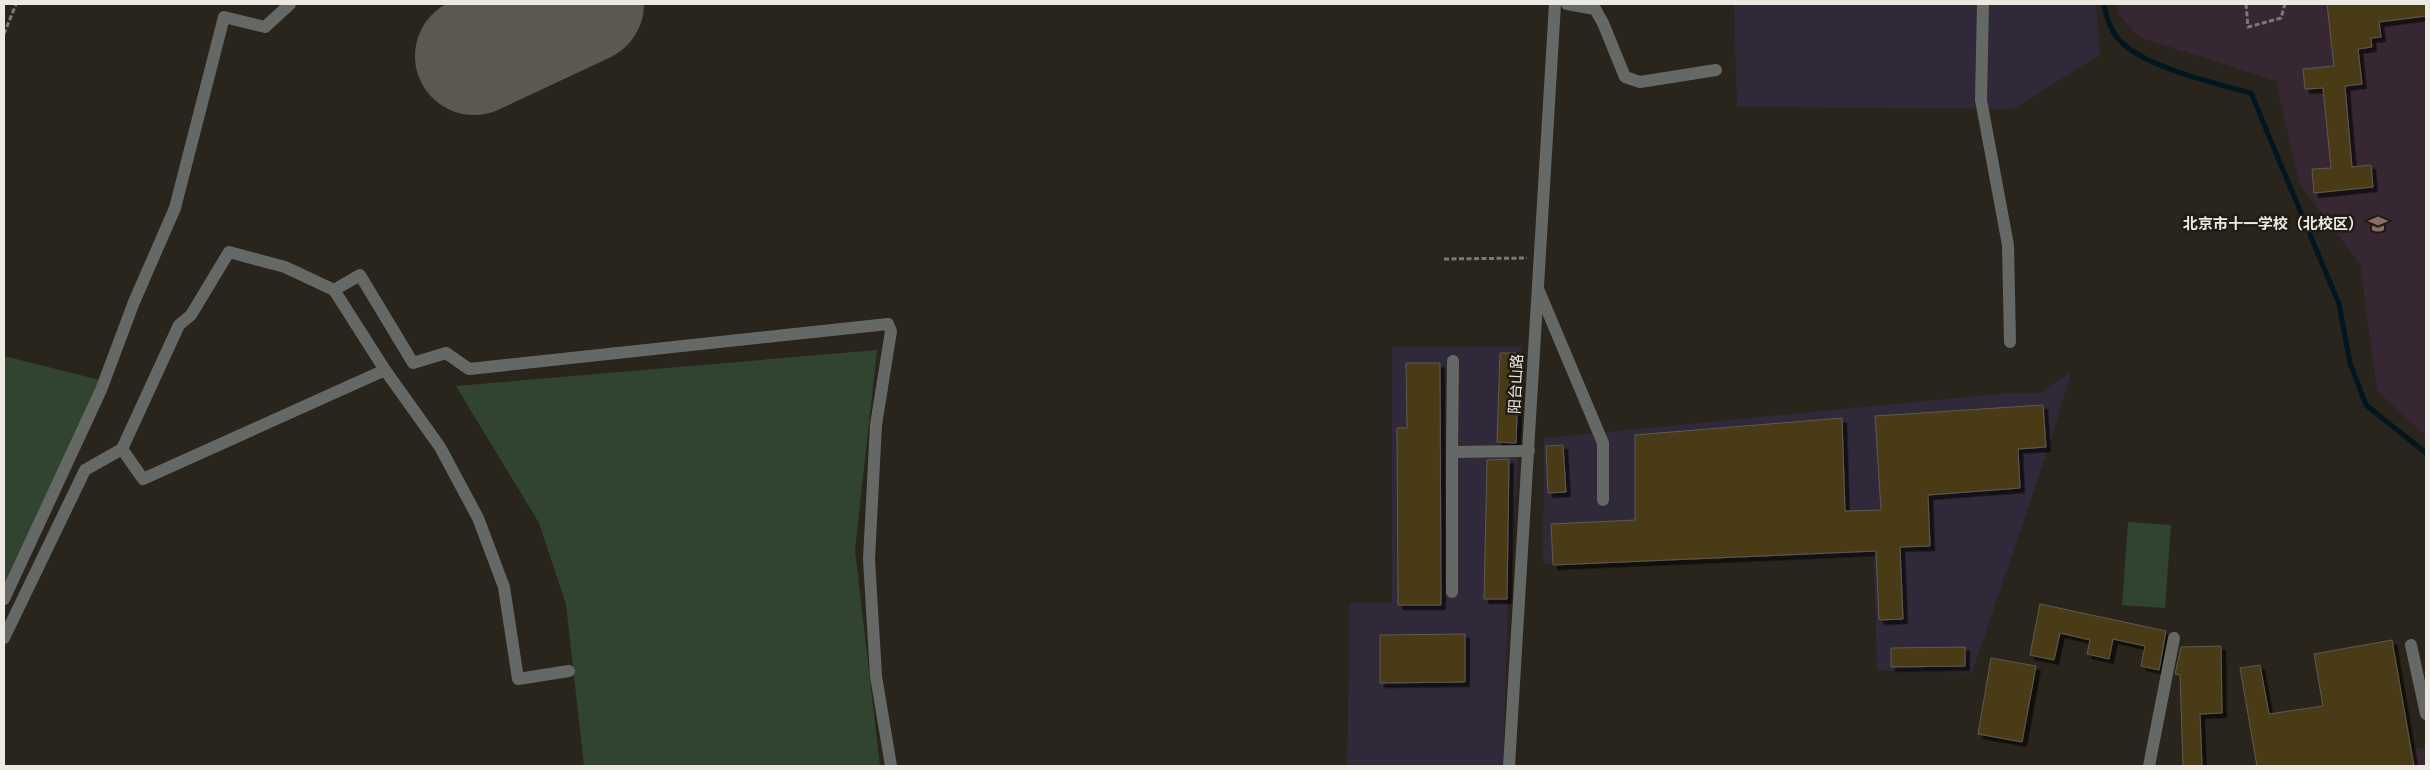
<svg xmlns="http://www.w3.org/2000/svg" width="2430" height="770" viewBox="0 0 2430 770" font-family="Helvetica,'Noto Sans SC',sans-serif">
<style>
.industrial{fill:#2f2939}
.education{fill:#372732}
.green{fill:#314430}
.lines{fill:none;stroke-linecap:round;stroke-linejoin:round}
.stream{stroke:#02161f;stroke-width:5}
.runway{stroke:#5b584f;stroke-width:118}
.building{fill:#4a3a19;stroke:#5f5a50;filter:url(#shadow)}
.path{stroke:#7e7a73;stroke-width:3;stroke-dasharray:5 2.5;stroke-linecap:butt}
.minor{stroke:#656864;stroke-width:12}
.labels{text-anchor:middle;stroke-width:5;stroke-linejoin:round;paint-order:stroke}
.poi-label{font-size:15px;font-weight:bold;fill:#ece9e3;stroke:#201b13;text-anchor:end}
.street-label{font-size:15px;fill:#ece9e3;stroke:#201b13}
</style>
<defs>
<filter id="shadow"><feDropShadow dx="4.5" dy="4.5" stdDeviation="0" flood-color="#0009"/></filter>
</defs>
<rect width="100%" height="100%" fill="#29251c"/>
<g class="industrial">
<path d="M 1734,4 L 2096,4 L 2100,55 L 2013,109 L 1737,107 Z"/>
<path d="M 1522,346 L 1518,459 L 1508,601 L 1503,766 L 1347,766 L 1350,603 L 1392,603 L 1392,347 Z"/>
<path d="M 2071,372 L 2050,443 L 1972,673 L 1877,670 L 1874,556 L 1543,564 L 1544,438 L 2008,393 L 2041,393 Z"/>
</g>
<g class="education">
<path d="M 2117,4 L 2426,4 L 2426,436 L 2377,391 L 2360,264 L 2299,183 L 2276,81 L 2139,37 L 2118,14 Z"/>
<path d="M 2426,747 L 2426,766 L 2330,766 Z"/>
</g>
<g class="green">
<path d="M 877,350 L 855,550 L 880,766 L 584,766 L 566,604 L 539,523 L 456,386 Z"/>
<path d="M 4,356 L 100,380 L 4,588 Z"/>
<path d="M 2128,522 L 2171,525 L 2165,608 L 2122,605 Z"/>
</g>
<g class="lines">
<path class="stream" d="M 2104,4 C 2106,16 2109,26 2116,36 C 2136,65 2216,84 2251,93 L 2339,304 L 2350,363 L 2366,405 L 2426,453"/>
<path class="runway" d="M 474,56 L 585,4"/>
</g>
<g class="building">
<path d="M 2327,4 L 2426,4 L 2426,16 L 2379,22 L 2381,37 L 2371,38 L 2372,47 L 2358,49 L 2362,84 L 2345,86 L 2352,167 L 2371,165 L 2373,187 L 2314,193 L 2312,169 L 2331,168 L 2323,88 L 2305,89 L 2303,69 L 2334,66 Z"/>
<path d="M 1500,353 L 1519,353 L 1516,443 L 1497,442 Z"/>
<path d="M 1406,363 L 1440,363 L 1441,605 L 1398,605 L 1397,428 L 1407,428 Z"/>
<path d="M 2043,405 L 2046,447 L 2018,449 L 2020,488 L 1928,495 L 1930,546 L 1900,547 L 1903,619 L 1879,620 L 1876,551 L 1553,565 L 1551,524 L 1635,520 L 1635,435 L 1842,418 L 1845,511 L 1881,510 L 1875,416 Z"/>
<path d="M 1563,445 L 1566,492 L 1548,493 L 1546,446 Z"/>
<path d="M 1509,459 L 1507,599 L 1484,599 L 1487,460 Z"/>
<path d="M 2040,604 L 2166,631 L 2159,670 L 2141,666 L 2145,646 L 2113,639 L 2109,659 L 2087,654 L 2090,640 L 2060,633 L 2054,660 L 2030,655 Z"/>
<path d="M 1465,634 L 1465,682 L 1380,683 L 1380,635 Z"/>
<path d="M 2392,640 L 2414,766 L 2257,766 L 2240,668 L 2260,665 L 2269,714 L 2323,706 L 2314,654 Z"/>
<path d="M 2221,646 L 2222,713 L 2200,714 L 2202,766 L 2183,766 L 2180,675 L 2175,674 L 2181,647 Z"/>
<path d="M 1965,647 L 1965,666 L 1891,667 L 1891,648 Z"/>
<path d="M 1991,658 L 2036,666 L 2022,742 L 1978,734 Z"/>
</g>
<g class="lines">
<g class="path">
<path d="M 2246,4 L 2248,27 L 2281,18 L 2285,4"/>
<path d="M 4,34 L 16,4"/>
<path d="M 1444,259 L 1527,258"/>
</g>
<g class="minor">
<path d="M 1567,4 L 1595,9 L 1603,23 L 1625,77 L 1640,82 L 1716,70"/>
<path d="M 1983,4 L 1981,100 L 2008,245 L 2010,342"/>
<path d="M 229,252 L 285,267 L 334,290 L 385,370 L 143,479 L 122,449 L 179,325 L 191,315 Z"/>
<path d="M 334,290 L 360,275 L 413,363 L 446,353 L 469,369 L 888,324 L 891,331 L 876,425 L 869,559 L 876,676 L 891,766"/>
<path d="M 1539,291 L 1603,443 L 1603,500"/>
<path d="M 385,370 L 440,447 L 478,518 L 504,587 L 518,679 L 569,671"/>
<path d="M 1452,452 L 1453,361"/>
<path d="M 1452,592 L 1452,452 L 1529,451"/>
<path d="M 4,599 L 101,390 L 134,302 L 175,208 L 224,17 L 265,27 L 290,4"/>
<path d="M 4,638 L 85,470 L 122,449"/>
<path d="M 2411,645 L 2426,714"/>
<path d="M 1509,766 L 1555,4"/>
<path d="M 2149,766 L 2174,638"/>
</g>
</g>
<defs>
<g id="school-bare" transform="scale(1.5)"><path d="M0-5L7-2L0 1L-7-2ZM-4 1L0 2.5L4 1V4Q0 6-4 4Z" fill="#8d6e63" stroke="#201b13" stroke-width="2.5" paint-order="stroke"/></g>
</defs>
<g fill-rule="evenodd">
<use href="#school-bare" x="2378" y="224"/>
</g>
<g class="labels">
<g class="poi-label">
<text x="2363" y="229">北京市十一学校（北校区）</text>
</g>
<g class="street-label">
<text transform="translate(1516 384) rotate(-87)" y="5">阳台山路</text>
</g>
</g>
<rect width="2430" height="770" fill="none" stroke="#ece9e3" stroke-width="10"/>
</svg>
